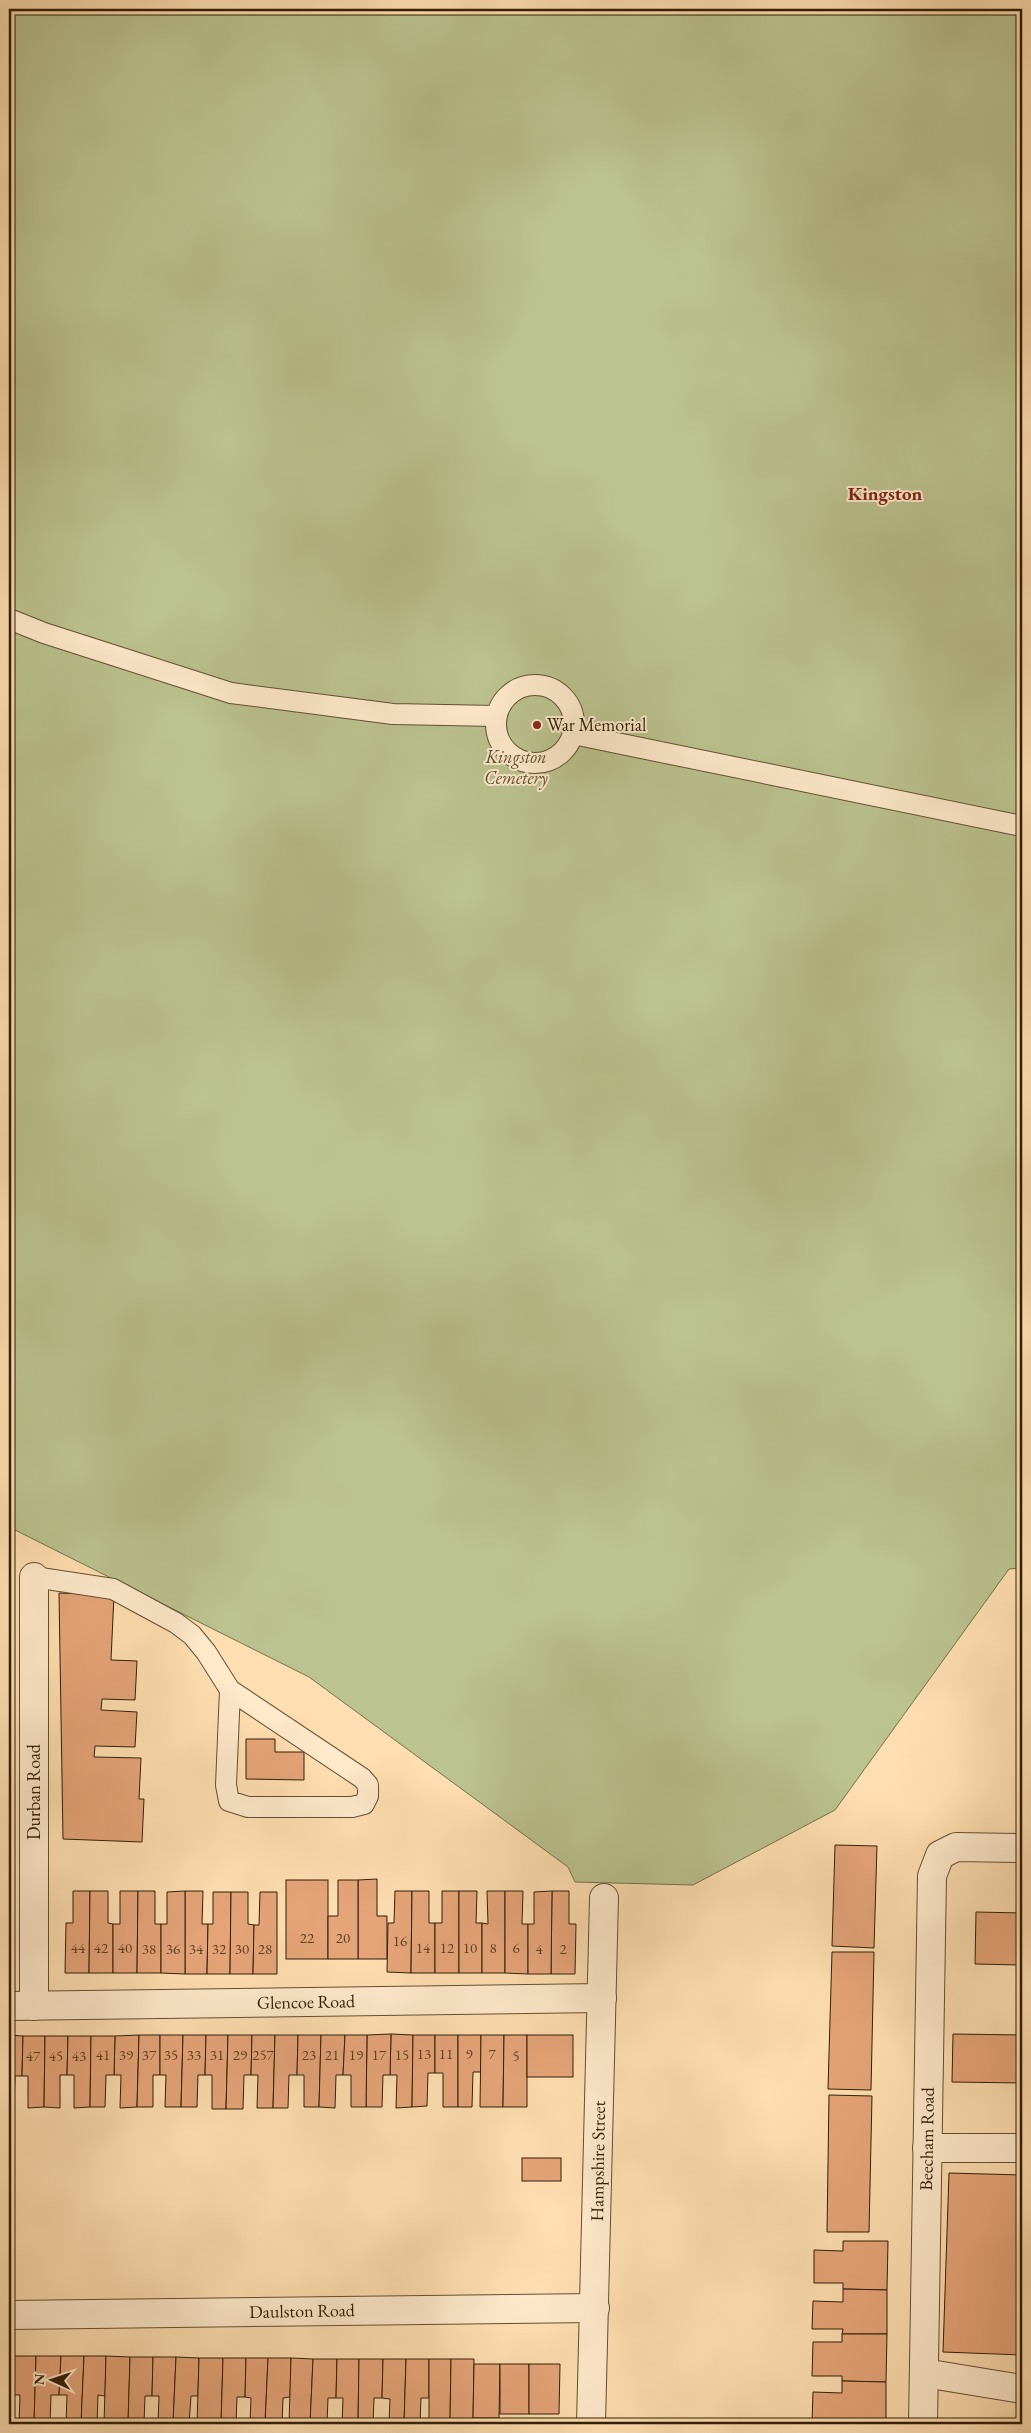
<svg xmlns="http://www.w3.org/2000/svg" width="1031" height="2433" viewBox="0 0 1031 2433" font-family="'EB Garamond',serif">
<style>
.green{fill:#bbc38f;stroke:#75714c}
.building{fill:#e6a579;stroke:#2f1f09}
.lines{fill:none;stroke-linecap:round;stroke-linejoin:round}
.service-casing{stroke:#634f33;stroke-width:22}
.minor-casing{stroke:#634f33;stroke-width:30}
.service{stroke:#ffeacc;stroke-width:20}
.minor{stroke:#ffeacc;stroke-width:28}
.poi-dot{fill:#8f2418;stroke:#ffeacc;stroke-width:2}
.labels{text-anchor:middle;stroke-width:4;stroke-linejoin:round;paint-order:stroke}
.number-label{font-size:15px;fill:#5d4025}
.poi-label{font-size:18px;fill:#2f1f09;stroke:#ffeacc;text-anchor:start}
.park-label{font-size:18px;font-style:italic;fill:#595031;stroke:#ffeacc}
.street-label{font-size:18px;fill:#2f1f09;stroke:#ffeacc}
.neighbourhood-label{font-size:19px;font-weight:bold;fill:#7a1f14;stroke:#ffeacc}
</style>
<rect width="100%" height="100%" fill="#ffdfb1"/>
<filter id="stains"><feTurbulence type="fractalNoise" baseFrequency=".004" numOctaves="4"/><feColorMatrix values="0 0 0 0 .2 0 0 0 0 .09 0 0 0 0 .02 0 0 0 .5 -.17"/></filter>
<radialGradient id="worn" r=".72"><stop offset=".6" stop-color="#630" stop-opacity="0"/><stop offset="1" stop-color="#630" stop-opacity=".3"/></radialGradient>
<path class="green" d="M 9,9 L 1022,9 L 1022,1568 L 1009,1569 L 835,1810 L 693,1885 L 575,1882 L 568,1867 L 309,1677 L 9,1527 Z"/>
<g class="building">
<path d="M 59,1593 L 114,1595 L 111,1660 L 137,1661 L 135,1700 L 102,1699 L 101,1710 L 137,1712 L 135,1747 L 95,1746 L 94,1757 L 141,1758 L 139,1799 L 144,1799 L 142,1842 L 63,1839 Z"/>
<path d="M 246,1739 L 275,1739 L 275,1752 L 304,1752 L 304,1780 L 246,1779 Z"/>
<path d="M 835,1845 L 877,1846 L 874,1948 L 832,1946 Z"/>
<path d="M 377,1879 L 377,1916 L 387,1916 L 387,1959 L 358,1959 L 358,1880 Z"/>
<rect x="286" y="1880" width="42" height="79"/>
<path d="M 338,1880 L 358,1880 L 358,1959 L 328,1959 L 328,1916 L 338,1916 Z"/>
<path d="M 73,1891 L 90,1891 L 89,1973 L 65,1973 L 66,1923 L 73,1923 Z"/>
<path d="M 90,1891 L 108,1891 L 108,1923 L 113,1924 L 113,1973 L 89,1973 Z"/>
<path d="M 120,1891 L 138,1891 L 137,1973 L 113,1973 L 113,1924 L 120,1924 Z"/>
<path d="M 138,1891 L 155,1891 L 155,1924 L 161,1924 L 161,1973 L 137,1973 Z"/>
<path d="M 185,1891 L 203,1891 L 202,1924 L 208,1924 L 207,1974 L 185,1974 Z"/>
<path d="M 185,1891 L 185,1974 L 161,1973 L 161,1924 L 167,1924 L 167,1892 Z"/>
<path d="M 395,1891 L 412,1891 L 411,1973 L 387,1972 L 388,1923 L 394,1923 Z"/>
<path d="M 412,1891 L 429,1891 L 429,1923 L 435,1923 L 435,1973 L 411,1973 Z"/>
<path d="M 442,1891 L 459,1891 L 459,1973 L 435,1973 L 435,1923 L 442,1923 Z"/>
<path d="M 459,1891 L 477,1891 L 476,1923 L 482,1923 L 482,1973 L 459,1973 Z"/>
<path d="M 487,1891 L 505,1891 L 505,1973 L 482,1973 L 482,1923 L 488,1924 Z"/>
<path d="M 505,1891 L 523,1891 L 522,1924 L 528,1924 L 528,1974 L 505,1973 Z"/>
<path d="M 552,1891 L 569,1891 L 569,1924 L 576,1924 L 575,1974 L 551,1974 Z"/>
<path d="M 552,1891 L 551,1974 L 528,1974 L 528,1924 L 534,1924 L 534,1892 Z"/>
<path d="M 213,1892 L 231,1892 L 230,1974 L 207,1974 L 208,1924 L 213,1924 Z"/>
<path d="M 231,1892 L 248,1892 L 248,1924 L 254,1925 L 253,1974 L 230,1974 Z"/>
<path d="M 260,1892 L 277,1892 L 277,1974 L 253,1974 L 254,1925 L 259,1925 Z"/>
<path d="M 976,1912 L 1022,1913 L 1022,1965 L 975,1964 Z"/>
<path d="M 832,1952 L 874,1952 L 871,2090 L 828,2089 Z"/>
<path d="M 391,2034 L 413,2035 L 412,2107 L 396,2108 L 397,2075 L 390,2075 Z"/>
<path d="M 391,2034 L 390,2075 L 383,2075 L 382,2107 L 366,2107 L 367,2035 Z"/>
<path d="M 953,2034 L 1022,2035 L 1022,2083 L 952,2082 Z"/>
<path d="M 9,2035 L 23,2036 L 22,2076 L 15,2076 L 14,2108 L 9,2108 Z"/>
<path d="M 139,2035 L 137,2107 L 120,2108 L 121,2075 L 114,2075 L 115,2036 Z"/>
<path d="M 139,2035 L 160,2035 L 160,2075 L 153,2075 L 153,2107 L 137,2107 Z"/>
<path d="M 160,2035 L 183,2035 L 181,2107 L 165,2107 L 166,2075 L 160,2075 Z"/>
<path d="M 183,2035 L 206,2035 L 205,2075 L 198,2075 L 197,2107 L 181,2107 Z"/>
<path d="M 206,2035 L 228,2035 L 226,2109 L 212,2109 L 212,2075 L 205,2075 Z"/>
<path d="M 228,2035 L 252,2035 L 251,2075 L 244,2075 L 243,2109 L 226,2109 Z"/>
<path d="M 252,2035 L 275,2035 L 273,2108 L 257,2108 L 258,2075 L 251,2075 Z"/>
<path d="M 275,2035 L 298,2035 L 297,2075 L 289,2075 L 288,2108 L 273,2108 Z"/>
<path d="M 298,2035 L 321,2035 L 319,2107 L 304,2107 L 304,2075 L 297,2075 Z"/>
<path d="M 321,2035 L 345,2035 L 343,2075 L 336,2075 L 335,2108 L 319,2107 Z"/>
<path d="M 345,2035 L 367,2035 L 366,2107 L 351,2107 L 351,2075 L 343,2075 Z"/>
<path d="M 413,2035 L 435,2035 L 435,2073 L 428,2073 L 427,2106 L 412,2107 Z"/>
<path d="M 435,2035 L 458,2035 L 458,2107 L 443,2107 L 443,2073 L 435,2073 Z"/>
<path d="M 458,2035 L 481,2035 L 481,2072 L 473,2072 L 472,2107 L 458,2107 Z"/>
<path d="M 481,2035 L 504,2035 L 503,2107 L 480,2107 Z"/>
<path d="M 504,2035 L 527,2035 L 527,2107 L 503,2107 Z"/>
<rect x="527" y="2035" width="46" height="42"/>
<path d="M 23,2036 L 45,2036 L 44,2107 L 28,2108 L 28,2076 L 22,2076 Z"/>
<path d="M 45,2036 L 68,2036 L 67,2075 L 60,2075 L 60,2108 L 44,2107 Z"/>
<path d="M 68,2036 L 91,2036 L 90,2107 L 74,2108 L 74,2075 L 67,2075 Z"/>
<path d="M 91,2036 L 115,2036 L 114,2075 L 106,2075 L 105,2107 L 90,2107 Z"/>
<path d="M 829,2095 L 872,2096 L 869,2232 L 827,2232 Z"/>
<rect x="522" y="2158" width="39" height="23"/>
<path d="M 949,2173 L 1022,2175 L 1022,2355 L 943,2352 Z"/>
<path d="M 843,2241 L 888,2241 L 887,2290 L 843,2289 L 843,2283 L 814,2283 L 814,2250 L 843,2251 Z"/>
<path d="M 843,2289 L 887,2290 L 887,2334 L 842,2334 L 843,2329 L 812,2329 L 813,2301 L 843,2302 Z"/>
<path d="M 842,2334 L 887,2334 L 886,2382 L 842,2381 L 842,2376 L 812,2376 L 813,2342 L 842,2342 Z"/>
<path d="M 9,2356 L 12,2356 L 11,2395 L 9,2395 Z"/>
<path d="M 12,2356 L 36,2356 L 34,2424 L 19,2424 L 20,2395 L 11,2395 Z"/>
<path d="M 36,2356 L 61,2356 L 59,2395 L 51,2395 L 50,2424 L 34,2424 Z"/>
<path d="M 61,2356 L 84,2356 L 81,2424 L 66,2424 L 67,2395 L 59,2395 Z"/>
<path d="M 84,2356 L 106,2356 L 105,2396 L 98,2395 L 97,2424 L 81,2424 Z"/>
<path d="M 106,2356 L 130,2357 L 128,2424 L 104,2424 Z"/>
<path d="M 130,2357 L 153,2357 L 152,2396 L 145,2396 L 144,2424 L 128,2424 Z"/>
<path d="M 153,2357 L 176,2357 L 173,2424 L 158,2424 L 159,2396 L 152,2396 Z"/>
<path d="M 176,2357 L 199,2358 L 198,2396 L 191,2396 L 189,2424 L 173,2424 Z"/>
<path d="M 199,2358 L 223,2358 L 221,2424 L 197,2424 Z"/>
<path d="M 223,2358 L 246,2358 L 245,2397 L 237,2397 L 236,2424 L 221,2424 Z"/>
<path d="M 246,2358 L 268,2358 L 265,2424 L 250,2424 L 251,2398 L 245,2397 Z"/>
<path d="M 268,2358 L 291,2358 L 290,2397 L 283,2398 L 282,2424 L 265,2424 Z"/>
<path d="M 291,2358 L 313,2359 L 310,2424 L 289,2424 Z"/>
<path d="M 313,2359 L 337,2359 L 336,2398 L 328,2398 L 327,2424 L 310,2424 Z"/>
<path d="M 337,2359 L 359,2359 L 358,2424 L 342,2424 L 343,2398 L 336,2398 Z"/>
<path d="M 359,2359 L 383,2359 L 382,2398 L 374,2398 L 373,2424 L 358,2424 Z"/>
<path d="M 383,2359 L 406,2359 L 404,2424 L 389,2424 L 390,2399 L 382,2398 Z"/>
<path d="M 406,2359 L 429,2359 L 429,2398 L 421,2398 L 420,2424 L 404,2424 Z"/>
<path d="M 429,2359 L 451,2359 L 450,2421 L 429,2421 Z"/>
<path d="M 451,2359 L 474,2359 L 473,2422 L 450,2421 Z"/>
<path d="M 474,2364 L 500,2364 L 499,2418 L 473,2418 Z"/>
<rect x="500" y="2364" width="29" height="50"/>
<path d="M 529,2364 L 560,2364 L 559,2414 L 529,2414 Z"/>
<path d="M 842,2381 L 886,2382 L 886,2424 L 812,2423 L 813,2392 L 842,2393 Z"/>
</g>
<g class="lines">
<g class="service-casing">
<g id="service">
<path d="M 9,619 L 44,633 L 231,693 L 393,714 L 496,716"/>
<circle cx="535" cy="724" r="39"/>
<path d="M 573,734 L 1022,826"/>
<path d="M 34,1577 L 113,1589 L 176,1623 L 192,1635 L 206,1652 L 230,1690 L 226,1785 L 229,1801 L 248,1807 L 352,1807 L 364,1804 L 368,1796 L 368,1785 L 362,1778 L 230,1690"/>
</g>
</g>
<g class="minor-casing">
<g id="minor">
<path d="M 34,1577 L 34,2006"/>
<path d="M 9,2006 L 602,1998"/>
<path d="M 927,2148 L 1022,2148"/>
<path d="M 9,2315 L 595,2308"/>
<path d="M 924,2373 L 1022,2389"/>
<path d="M 591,2424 L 604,1898"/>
<path d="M 923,2424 L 932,1876 L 940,1855 L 956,1847 L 1022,1848"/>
</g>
</g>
<use href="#service" class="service"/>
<use href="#minor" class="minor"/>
</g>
<circle class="poi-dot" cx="537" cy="725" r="5"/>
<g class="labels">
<g class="number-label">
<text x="307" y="1943">22</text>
<text x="343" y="1943">20</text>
<text x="400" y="1946">16</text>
<text x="78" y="1953">44</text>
<text x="101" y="1953">42</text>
<text x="125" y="1953">40</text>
<text x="423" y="1953">14</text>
<text x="447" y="1953">12</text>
<text x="470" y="1953">10</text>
<text x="493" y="1953">8</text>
<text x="516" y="1953">6</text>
<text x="149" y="1954">38</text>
<text x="173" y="1954">36</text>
<text x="196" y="1954">34</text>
<text x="219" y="1954">32</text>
<text x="242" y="1954">30</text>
<text x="265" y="1954">28</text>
<text x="539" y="1954">4</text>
<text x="563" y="1954">2</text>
<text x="424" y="2059">13</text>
<text x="446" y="2059">11</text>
<text x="469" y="2059">9</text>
<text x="492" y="2059">7</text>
<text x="103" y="2060">41</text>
<text x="126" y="2060">39</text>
<text x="149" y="2060">37</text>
<text x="171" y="2060">35</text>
<text x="194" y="2060">33</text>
<text x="217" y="2060">31</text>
<text x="240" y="2060">29</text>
<text x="263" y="2060">257</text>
<text x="309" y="2060">23</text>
<text x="332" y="2060">21</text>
<text x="356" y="2060">19</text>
<text x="379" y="2060">17</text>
<text x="402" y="2060">15</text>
<text x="33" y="2061">47</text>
<text x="56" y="2061">45</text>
<text x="79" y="2061">43</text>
<text x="516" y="2061">5</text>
</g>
<g class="poi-label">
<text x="547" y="731">War Memorial</text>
</g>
<g class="park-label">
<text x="516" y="763">Kingston<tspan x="516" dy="21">Cemetery</tspan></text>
</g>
<g class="street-label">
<text transform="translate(34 1792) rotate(-90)" y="6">Durban Road</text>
<text transform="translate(306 2002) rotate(-1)" y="6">Glencoe Road</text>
<text transform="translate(927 2139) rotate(-89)" y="6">Beecham Road</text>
<text transform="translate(598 2161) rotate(-89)" y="6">Hampshire Street</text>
<text transform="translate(302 2311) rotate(-1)" y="6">Daulston Road</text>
</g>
<g class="neighbourhood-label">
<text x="885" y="500">Kingston</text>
</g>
</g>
<rect width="1031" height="2433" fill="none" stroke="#ffdfb1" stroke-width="30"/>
<rect x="10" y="10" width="1011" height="2413" fill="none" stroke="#2f1f09" stroke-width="2.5"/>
<rect x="15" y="15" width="1001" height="2403" fill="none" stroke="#2f1f09"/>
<g transform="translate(52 2380) rotate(273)" stroke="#ffeacc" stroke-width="4" paint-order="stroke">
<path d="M0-4L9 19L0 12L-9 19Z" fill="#2f1f09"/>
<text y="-8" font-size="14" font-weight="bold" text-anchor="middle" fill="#2f1f09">N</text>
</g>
<rect width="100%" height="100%" filter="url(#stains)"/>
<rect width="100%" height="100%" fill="url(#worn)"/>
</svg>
